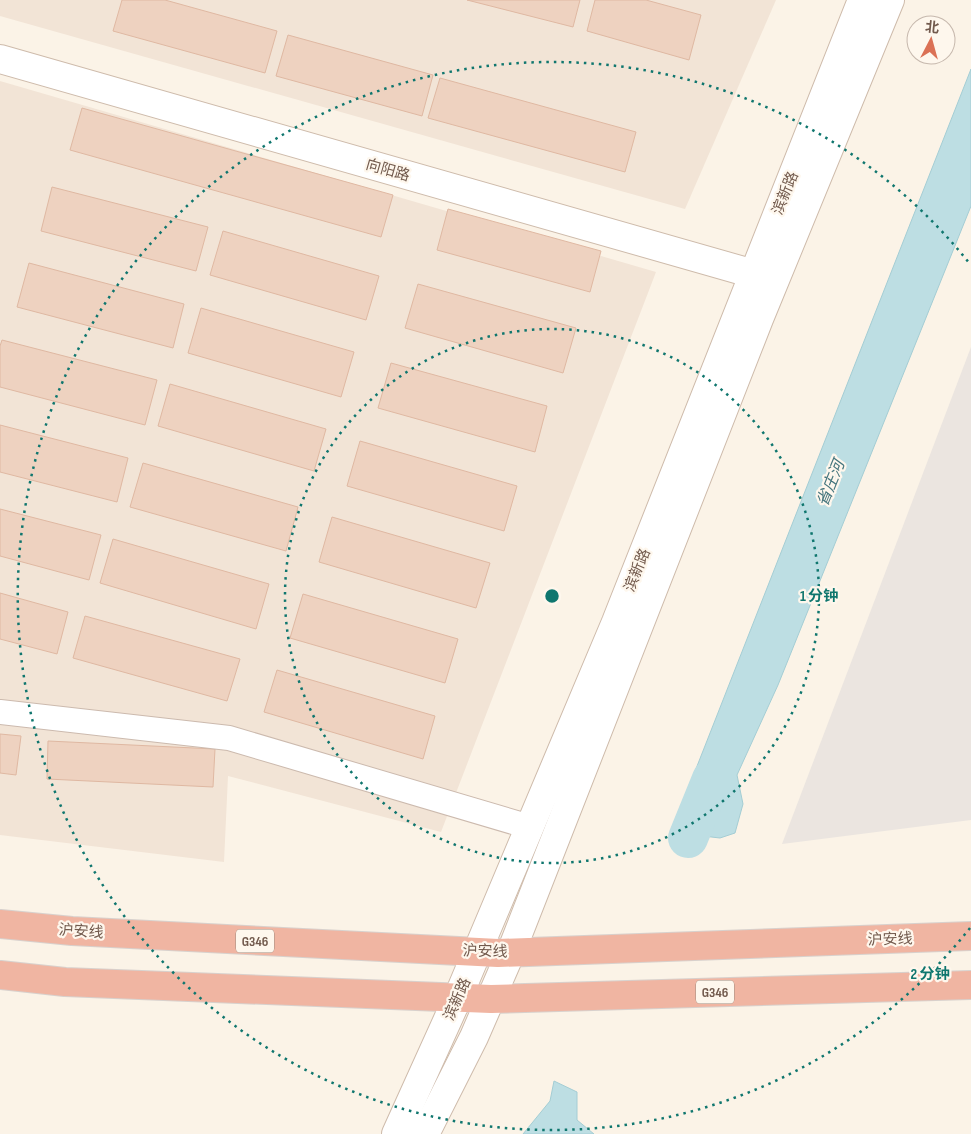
<svg xmlns="http://www.w3.org/2000/svg" width="971" height="1134" viewBox="0 0 971 1134" font-family="'Sofia Sans Condensed','Noto Sans SC',sans-serif">
<style>
.residential{fill:#f2e4d6}
.industrial{fill:#ebe5e0}
.water{fill:#bddee3;stroke:#a4cdd4}
.lines{fill:none;stroke-linecap:round;stroke-linejoin:round}
.river{stroke:#bddee3;stroke-width:40}
.building{fill:#eed2c0;stroke:#dfb8a2}
.street-casing{stroke:#ccbaae;stroke-width:26}
.secondary-casing{stroke:#cebbab;stroke-width:30}
.highway-casing{stroke:#d8d1cd;stroke-width:30}
.street{stroke:#fff;stroke-width:24}
.secondary{stroke:#fff;stroke-width:28}
.highway{stroke:#f0b5a2;stroke-width:28}
.ring{fill:none;stroke:#0f766e;stroke-width:2.5;stroke-dasharray:2.5 5}
.labels{text-anchor:middle;stroke-width:4.5;stroke-linejoin:round;paint-order:stroke}
.shield{fill:#fef7ed;stroke:#9c897d;stroke-width:1}
.shield-label{font-size:14px;font-weight:bold;fill:#725a4d}
.street-label{font-size:15px;fill:#725a4d;stroke:#fef7ed}
.water-label{font-size:16px;font-style:italic;fill:#45757d;stroke:#fef7ed}
.centre{fill:#0f766e;stroke:#fef7ed;stroke-width:2.5}
.ring-label{font-size:15px;text-anchor:middle;font-weight:bold;fill:#0f766e;stroke:#fef7ed;stroke-width:4.5;stroke-linejoin:round;paint-order:stroke}
</style>
<rect width="100%" height="100%" fill="#fbf3e7"/>
<g class="residential">
<path d="M 0,0 L 776,0 L 685,209 L 0,16 Z"/>
<path d="M 0,81 L 656,272 L 441,832 L 228,776 L 224,862 L 0,835 Z"/>
</g>
<path class="industrial" d="M 971,347 L 971,820 L 782,844 Z"/>
<g class="water">
<path d="M 971,69 L 971,206 L 778,685 L 737,775 L 743,804 L 735,833 L 720,838 L 694,835 L 679,812 Z"/>
<path d="M 554,1081 L 577,1092 L 577,1120 L 594,1134 L 523,1134 L 550,1101 Z"/>
</g>
<g class="lines">
<path class="river" d="M 688,838 L 712,779"/>
</g>
<g class="building">
<path d="M 122,0 L 165,0 L 277,31 L 265,73 L 113,31 Z"/>
<path d="M 467,0 L 580,0 L 573,27 Z"/>
<path d="M 595,0 L 646,0 L 701,15 L 689,60 L 587,31 Z"/>
<path d="M 288,35 L 433,75 L 422,116 L 276,76 Z"/>
<path d="M 440,78 L 636,132 L 625,172 L 428,118 Z"/>
<path d="M 82,108 L 393,195 L 381,237 L 70,150 Z"/>
<path d="M 52,187 L 208,227 L 196,271 L 41,231 Z"/>
<path d="M 448,209 L 601,251 L 590,292 L 437,250 Z"/>
<path d="M 223,231 L 379,276 L 366,320 L 210,275 Z"/>
<path d="M 29,263 L 184,304 L 173,348 L 17,307 Z"/>
<path d="M 418,284 L 576,328 L 563,373 L 405,328 Z"/>
<path d="M 201,308 L 354,352 L 341,397 L 188,353 Z"/>
<path d="M 2,340 L 157,380 L 145,425 L 0,387 L 0,346 Z"/>
<path d="M 391,363 L 547,406 L 535,452 L 378,408 Z"/>
<path d="M 170,384 L 326,429 L 314,471 L 158,426 Z"/>
<path d="M 0,425 L 128,458 L 117,502 L 0,472 Z"/>
<path d="M 360,441 L 517,486 L 504,531 L 347,486 Z"/>
<path d="M 143,463 L 298,507 L 286,551 L 130,507 Z"/>
<path d="M 0,509 L 101,535 L 89,580 L 0,556 Z"/>
<path d="M 332,517 L 490,563 L 476,608 L 319,562 Z"/>
<path d="M 113,539 L 269,584 L 256,629 L 100,583 Z"/>
<path d="M 0,593 L 68,612 L 57,654 L 0,639 Z"/>
<path d="M 303,594 L 458,639 L 445,683 L 290,638 Z"/>
<path d="M 85,616 L 240,659 L 227,701 L 73,658 Z"/>
<path d="M 277,670 L 435,716 L 423,759 L 264,712 Z"/>
<path d="M 0,734 L 21,736 L 16,775 L 0,773 Z"/>
<path d="M 48,741 L 215,749 L 213,787 L 47,779 Z"/>
</g>
<g class="lines">
<g class="street-casing">
<path id="street" d="M 0,712 L 229,738 L 530,827"/>
</g>
<g class="secondary-casing">
<g id="secondary">
<path d="M 0,59 L 754,274 L 770,283"/>
<path d="M 396,1134 L 458,997 L 616,622 L 862,0"/>
<path d="M 425,1134 L 474,1037 L 511,952 L 759,319 L 890,0"/>
</g>
</g>
<g class="highway-casing">
<g id="highway">
<path d="M 0,924 L 72,931 L 498,953 L 971,936"/>
<path d="M 0,975 L 65,982 L 491,999 L 971,985"/>
</g>
</g>
<use href="#street" class="street"/>
<use href="#secondary" class="secondary"/>
<use href="#highway" class="highway"/>
</g>
<g class="ring">
<circle cx="552" cy="596" r="267"/>
<path d="M970 928A534 534 0 1 1 970 264"/>
</g>
<g class="labels">
<g class="shield">
<rect x="236" y="929.5" width="38" height="23" rx="4"/>
<rect x="696" y="980.5" width="38" height="23" rx="4"/>
</g>
<g class="shield-label">
<text x="255" y="946">G346</text>
<text x="715" y="997">G346</text>
</g>
<g class="street-label">
<text transform="translate(388 170) rotate(16)" y="5">向阳路</text>
<text transform="translate(785 193) rotate(-68)" y="5">滨新路</text>
<text transform="translate(637 570) rotate(-68)" y="5">滨新路</text>
<text transform="translate(81 931) rotate(4)" y="5">沪安线</text>
<text transform="translate(890 939) rotate(-2)" y="5">沪安线</text>
<text transform="translate(485 951) rotate(1)" y="5">沪安线</text>
<text transform="translate(457 999) rotate(-66)" y="5">滨新路</text>
</g>
<g class="water-label">
<text transform="translate(830 483) rotate(-68)" y="6">省庄河</text>
</g>
</g>
<circle cx="552" cy="596" r="8" class="centre"/>
<g class="ring-label">
<text x="819" y="601">1 分钟</text>
<text x="930" y="979">2 分钟</text>
</g>
<g transform="translate(931 40) rotate(6)"><circle r="24" fill="#fef7ed" stroke="#c6b8ad"/>
<path d="M0-4L9 19L0 12L-9 19Z" fill="#db7155"/>
<text y="-8" font-size="14" font-weight="bold" text-anchor="middle" fill="#725a4d">北</text>
</g>
</svg>
